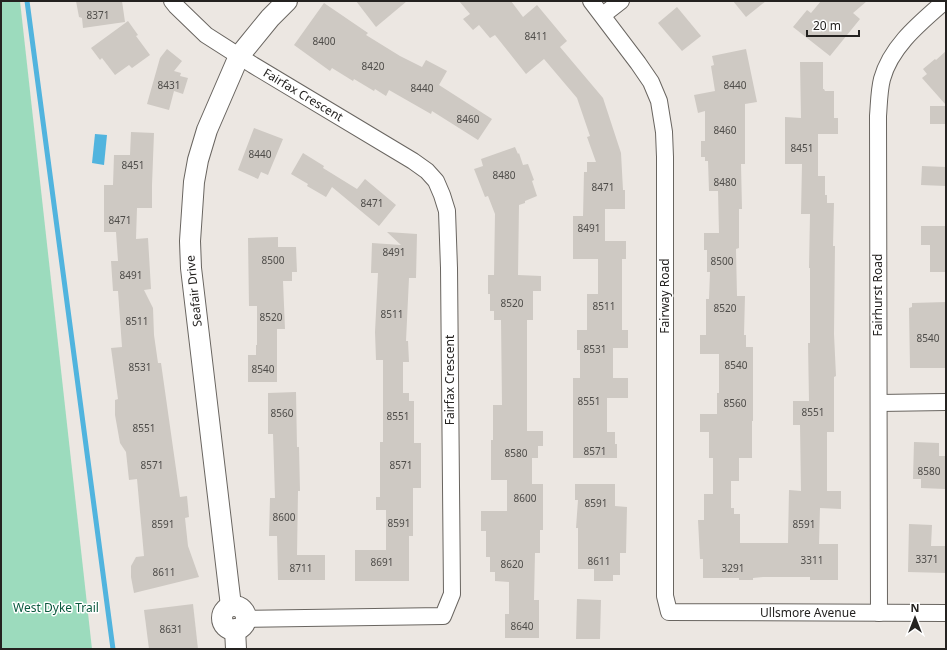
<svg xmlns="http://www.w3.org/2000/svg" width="947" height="650" viewBox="0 0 947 650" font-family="'Noto Sans',sans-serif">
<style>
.green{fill:#9cdbbd}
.water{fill:#51b4de}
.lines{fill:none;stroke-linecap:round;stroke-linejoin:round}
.stream{stroke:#51b4de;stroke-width:5}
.building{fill:#cec9c3}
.minor-casing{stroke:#696560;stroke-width:18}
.tertiary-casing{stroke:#696560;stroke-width:22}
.minor{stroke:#fff;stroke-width:16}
.tertiary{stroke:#fff;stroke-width:20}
.labels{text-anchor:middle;stroke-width:3;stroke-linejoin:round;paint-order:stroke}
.number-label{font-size:10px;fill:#4e4c49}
.street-label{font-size:12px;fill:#242220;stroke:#fff}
.park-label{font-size:12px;fill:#0b593e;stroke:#fff}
</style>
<rect width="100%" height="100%" fill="#ece7e2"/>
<path class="green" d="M 1,1 L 20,1 L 92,649 L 1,649 Z"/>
<path class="water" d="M 95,134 L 107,135 L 104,165 L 92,163 Z"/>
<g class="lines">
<path class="stream" d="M 27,1 L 113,649"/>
</g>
<g class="building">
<path d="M 76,1 L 122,1 L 125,22 L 83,28 L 82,18 L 79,17 Z"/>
<path d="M 356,1 L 407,1 L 376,27 Z"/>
<path d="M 459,1 L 511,1 L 523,17 L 537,5 L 567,41 L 560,47 L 603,98 L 621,153 L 623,190 L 625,190 L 625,209 L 605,209 L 605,241 L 626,241 L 626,259 L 622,259 L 622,330 L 628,330 L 628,348 L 613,348 L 613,378 L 628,378 L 628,398 L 607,398 L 607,432 L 615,432 L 615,444 L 617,444 L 617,458 L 573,458 L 573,378 L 580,378 L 580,350 L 577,350 L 577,330 L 587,330 L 587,294 L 598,294 L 598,259 L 573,259 L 573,216 L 583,216 L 584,172 L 587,172 L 587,162 L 596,162 L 587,137 L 590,136 L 577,98 L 544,59 L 526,74 L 495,35 L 490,38 L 479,25 L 473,30 L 463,19 L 470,14 Z"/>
<path d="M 733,1 L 766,1 L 746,17 Z"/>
<path d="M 821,1 L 867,1 L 853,13 L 860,19 L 830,56 L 793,27 L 807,10 L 811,13 Z"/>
<path d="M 324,3 L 368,33 L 366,35 L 400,56 L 422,67 L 426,60 L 447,71 L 439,85 L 492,119 L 478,140 L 432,111 L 431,114 L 389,90 L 386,96 L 375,89 L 374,91 L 354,79 L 353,81 L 332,68 L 330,71 L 294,45 Z"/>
<path d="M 677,7 L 701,36 L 682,51 L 658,23 Z"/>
<path d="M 128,21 L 138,35 L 136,36 L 150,55 L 132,68 L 129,65 L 115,75 L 102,58 L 100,60 L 91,48 Z"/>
<path d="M 167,49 L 182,61 L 174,71 L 181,73 L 180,76 L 188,78 L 183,94 L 174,91 L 169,110 L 147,104 L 160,58 Z"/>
<path d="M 746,49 L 757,102 L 745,104 L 745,164 L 741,164 L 742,209 L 739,209 L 739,248 L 736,249 L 737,296 L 745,296 L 744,335 L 746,335 L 746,347 L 753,347 L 753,421 L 752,421 L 752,458 L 739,458 L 739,481 L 731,481 L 731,508 L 734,508 L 734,514 L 740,514 L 740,543 L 788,543 L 789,490 L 801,491 L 800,425 L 793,425 L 793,401 L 809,401 L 808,343 L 810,343 L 810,268 L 809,268 L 810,214 L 801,214 L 802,164 L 785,164 L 785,117 L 801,118 L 800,62 L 823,62 L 823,89 L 824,89 L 825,91 L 834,91 L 834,118 L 838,118 L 838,134 L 818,134 L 818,176 L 825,176 L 825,195 L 827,195 L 827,203 L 834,203 L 833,246 L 835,246 L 834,334 L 836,376 L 834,377 L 834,432 L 827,432 L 827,491 L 841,491 L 841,509 L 820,508 L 819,544 L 838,544 L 838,580 L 810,580 L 810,577 L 763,577 L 753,578 L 753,580 L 739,580 L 739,578 L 703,578 L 703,559 L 700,559 L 698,520 L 704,520 L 704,494 L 713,494 L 713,458 L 709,458 L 709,432 L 700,432 L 700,414 L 717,414 L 717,393 L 719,393 L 719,354 L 700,354 L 700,335 L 706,335 L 706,299 L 709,299 L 710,272 L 707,272 L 707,250 L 704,250 L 704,233 L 719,233 L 718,191 L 709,191 L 708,161 L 705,161 L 705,157 L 701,157 L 701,141 L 705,141 L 705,111 L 698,113 L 694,95 L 715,91 L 711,66 L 714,65 L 712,56 Z"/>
<path d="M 946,51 L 946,105 L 922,78 L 927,74 L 923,69 L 935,59 L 936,60 Z"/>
<rect x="930" y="106" width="16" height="18"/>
<path d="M 254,128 L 283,139 L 268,175 L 261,172 L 258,179 L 238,170 Z"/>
<path d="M 131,132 L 154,133 L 152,185 L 152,208 L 137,208 L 136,239 L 148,238 L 151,289 L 144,290 L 153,308 L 154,335 L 158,363 L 161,363 L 180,497 L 187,496 L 189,517 L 185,518 L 188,546 L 199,577 L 134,593 L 131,577 L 131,566 L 136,557 L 144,556 L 137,479 L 129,480 L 126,452 L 120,443 L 115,415 L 115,400 L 118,399 L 111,348 L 122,347 L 118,291 L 113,291 L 111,261 L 118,261 L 116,232 L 104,232 L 104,185 L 113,185 L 114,155 L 130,155 Z"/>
<path d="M 515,147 L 518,154 L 519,153 L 523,165 L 528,164 L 534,180 L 532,181 L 537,196 L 525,201 L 525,203 L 519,205 L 518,275 L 541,276 L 541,291 L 533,291 L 533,320 L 527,320 L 527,431 L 543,431 L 543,446 L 538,446 L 538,458 L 532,458 L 532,484 L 543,484 L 543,530 L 540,530 L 540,553 L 535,553 L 534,600 L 539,600 L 539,638 L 505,638 L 505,614 L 509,614 L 509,582 L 495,581 L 495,572 L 490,572 L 490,557 L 486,557 L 486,531 L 481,531 L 481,511 L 507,511 L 507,480 L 491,480 L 491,440 L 493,440 L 493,405 L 502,405 L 501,320 L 494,320 L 494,311 L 490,311 L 490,294 L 488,294 L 488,275 L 494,275 L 495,214 L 488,196 L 485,197 L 474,169 L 483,166 L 481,159 Z"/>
<path d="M 303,153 L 324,166 L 323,168 L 357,189 L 365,179 L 396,205 L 379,226 L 332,187 L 326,197 L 307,186 L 308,184 L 291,174 Z"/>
<path d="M 922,166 L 946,167 L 946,186 L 921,185 Z"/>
<path d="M 921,226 L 946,226 L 946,272 L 930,272 L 930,245 L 921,245 Z"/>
<path d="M 387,232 L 417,234 L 416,278 L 409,278 L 406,341 L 408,341 L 409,362 L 403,362 L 403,393 L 409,393 L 409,401 L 414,401 L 414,443 L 421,443 L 421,488 L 413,488 L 413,536 L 409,536 L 409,581 L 355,581 L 355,550 L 386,550 L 386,510 L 376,510 L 376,497 L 380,497 L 380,442 L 383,442 L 383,360 L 376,360 L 375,332 L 378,273 L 371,273 L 372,243 L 401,245 Z"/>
<path d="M 278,237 L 278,247 L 296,247 L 297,272 L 292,272 L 292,281 L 283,281 L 285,329 L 277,329 L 277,382 L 248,382 L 248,355 L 256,355 L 256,345 L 257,345 L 257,306 L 249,306 L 248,238 Z"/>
<path d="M 946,302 L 946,368 L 910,368 L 909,308 L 912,307 L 912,303 Z"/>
<path d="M 296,392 L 297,447 L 299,447 L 300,491 L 298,491 L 297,555 L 325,555 L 325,580 L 278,580 L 277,536 L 269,536 L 270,498 L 275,498 L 273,434 L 268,434 L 268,393 Z"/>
<path d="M 914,442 L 939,443 L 939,456 L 946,456 L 945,489 L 921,488 L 921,479 L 913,479 Z"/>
<path d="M 575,484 L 615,484 L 615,506 L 627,507 L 626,553 L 620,553 L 620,575 L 613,575 L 613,581 L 594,581 L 594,569 L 578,569 L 578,528 L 576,528 L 578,500 L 575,500 Z"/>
<path d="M 909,524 L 932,525 L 931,546 L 946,546 L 946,573 L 908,572 Z"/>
<path d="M 577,599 L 601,600 L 600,639 L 576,639 Z"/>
<path d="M 193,604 L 198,649 L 149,649 L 144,610 Z"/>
</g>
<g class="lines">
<g class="minor-casing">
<g id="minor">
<path d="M 172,1 L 176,6 L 206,35 L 253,65 L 413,161 L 427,171 L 436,181 L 442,195 L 447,211 L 449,268 L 452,594 L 443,616 L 245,619"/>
<path d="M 591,1 L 638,63 L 651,82 L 659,101 L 664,132 L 665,157 L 665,596 L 669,612 L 946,613"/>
<path d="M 603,15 L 621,1"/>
<path d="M 879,403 L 946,402"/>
<path d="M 879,613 L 878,116 C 879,104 879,91 882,79 C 891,46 920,23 945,1"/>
</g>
</g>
<g class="tertiary-casing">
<g id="tertiary">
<path d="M 231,606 L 191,268 L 190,241 L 194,182 L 198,160 L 207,130 L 239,56 L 270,18 L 287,1"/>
<circle cx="234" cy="618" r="12"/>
<path d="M 235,629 L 236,649"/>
</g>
</g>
<use href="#minor" class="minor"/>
<use href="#tertiary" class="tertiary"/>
</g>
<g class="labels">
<g class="number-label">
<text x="98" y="19">8371</text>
<text x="536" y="40">8411</text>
<text x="324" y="45">8400</text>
<text x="373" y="70">8420</text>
<text x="169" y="89">8431</text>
<text x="735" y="89">8440</text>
<text x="422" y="92">8440</text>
<text x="468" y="123">8460</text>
<text x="725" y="134">8460</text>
<text x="802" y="152">8451</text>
<text x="260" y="158">8440</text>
<text x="133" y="169">8451</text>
<text x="504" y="179">8480</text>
<text x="725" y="186">8480</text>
<text x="603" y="191">8471</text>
<text x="372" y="207">8471</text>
<text x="120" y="224">8471</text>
<text x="589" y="232">8491</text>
<text x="394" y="256">8491</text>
<text x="273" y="264">8500</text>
<text x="722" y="265">8500</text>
<text x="131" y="279">8491</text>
<text x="512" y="307">8520</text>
<text x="604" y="310">8511</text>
<text x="725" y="312">8520</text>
<text x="392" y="318">8511</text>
<text x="271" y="321">8520</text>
<text x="137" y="325">8511</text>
<text x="928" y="342">8540</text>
<text x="595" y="353">8531</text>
<text x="736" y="369">8540</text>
<text x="140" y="371">8531</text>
<text x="263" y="373">8540</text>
<text x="589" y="405">8551</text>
<text x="735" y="407">8560</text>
<text x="813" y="416">8551</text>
<text x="282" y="417">8560</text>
<text x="398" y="420">8551</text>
<text x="144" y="432">8551</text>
<text x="595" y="455">8571</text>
<text x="516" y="457">8580</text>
<text x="152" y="469">8571</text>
<text x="401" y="469">8571</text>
<text x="929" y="475">8580</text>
<text x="525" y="502">8600</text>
<text x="596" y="507">8591</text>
<text x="284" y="521">8600</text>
<text x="399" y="527">8591</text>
<text x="163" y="528">8591</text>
<text x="804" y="528">8591</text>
<text x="927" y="563">3371</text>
<text x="812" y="564">3311</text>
<text x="599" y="565">8611</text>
<text x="382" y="566">8691</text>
<text x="512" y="568">8620</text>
<text x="301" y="572">8711</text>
<text x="733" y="572">3291</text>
<text x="164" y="576">8611</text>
<text x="522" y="630">8640</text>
<text x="171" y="633">8631</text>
</g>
<g class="street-label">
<text transform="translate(303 95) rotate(31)" y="4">Fairfax Crescent</text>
<text transform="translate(194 291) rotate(-96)" y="4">Seafair Drive</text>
<text transform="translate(878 295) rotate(-90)" y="4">Fairhurst Road</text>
<text transform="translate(665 296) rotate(-90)" y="4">Fairway Road</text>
<text transform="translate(450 380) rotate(-90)" y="4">Fairfax Crescent</text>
<text x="808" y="617">Ullsmore Avenue</text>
</g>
<g class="park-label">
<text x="56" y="612">West Dyke Trail</text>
</g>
</g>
<rect width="947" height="650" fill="none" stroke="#242220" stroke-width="4"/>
<g transform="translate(915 618)" stroke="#ffffff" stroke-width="3" paint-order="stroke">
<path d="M0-3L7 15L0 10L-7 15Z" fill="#242220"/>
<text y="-6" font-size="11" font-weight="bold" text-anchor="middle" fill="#242220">N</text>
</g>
<path d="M807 30v6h52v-6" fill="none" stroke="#242220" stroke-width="2"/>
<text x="813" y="30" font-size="12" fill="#242220" stroke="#ffffff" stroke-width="3" paint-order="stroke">20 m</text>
</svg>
